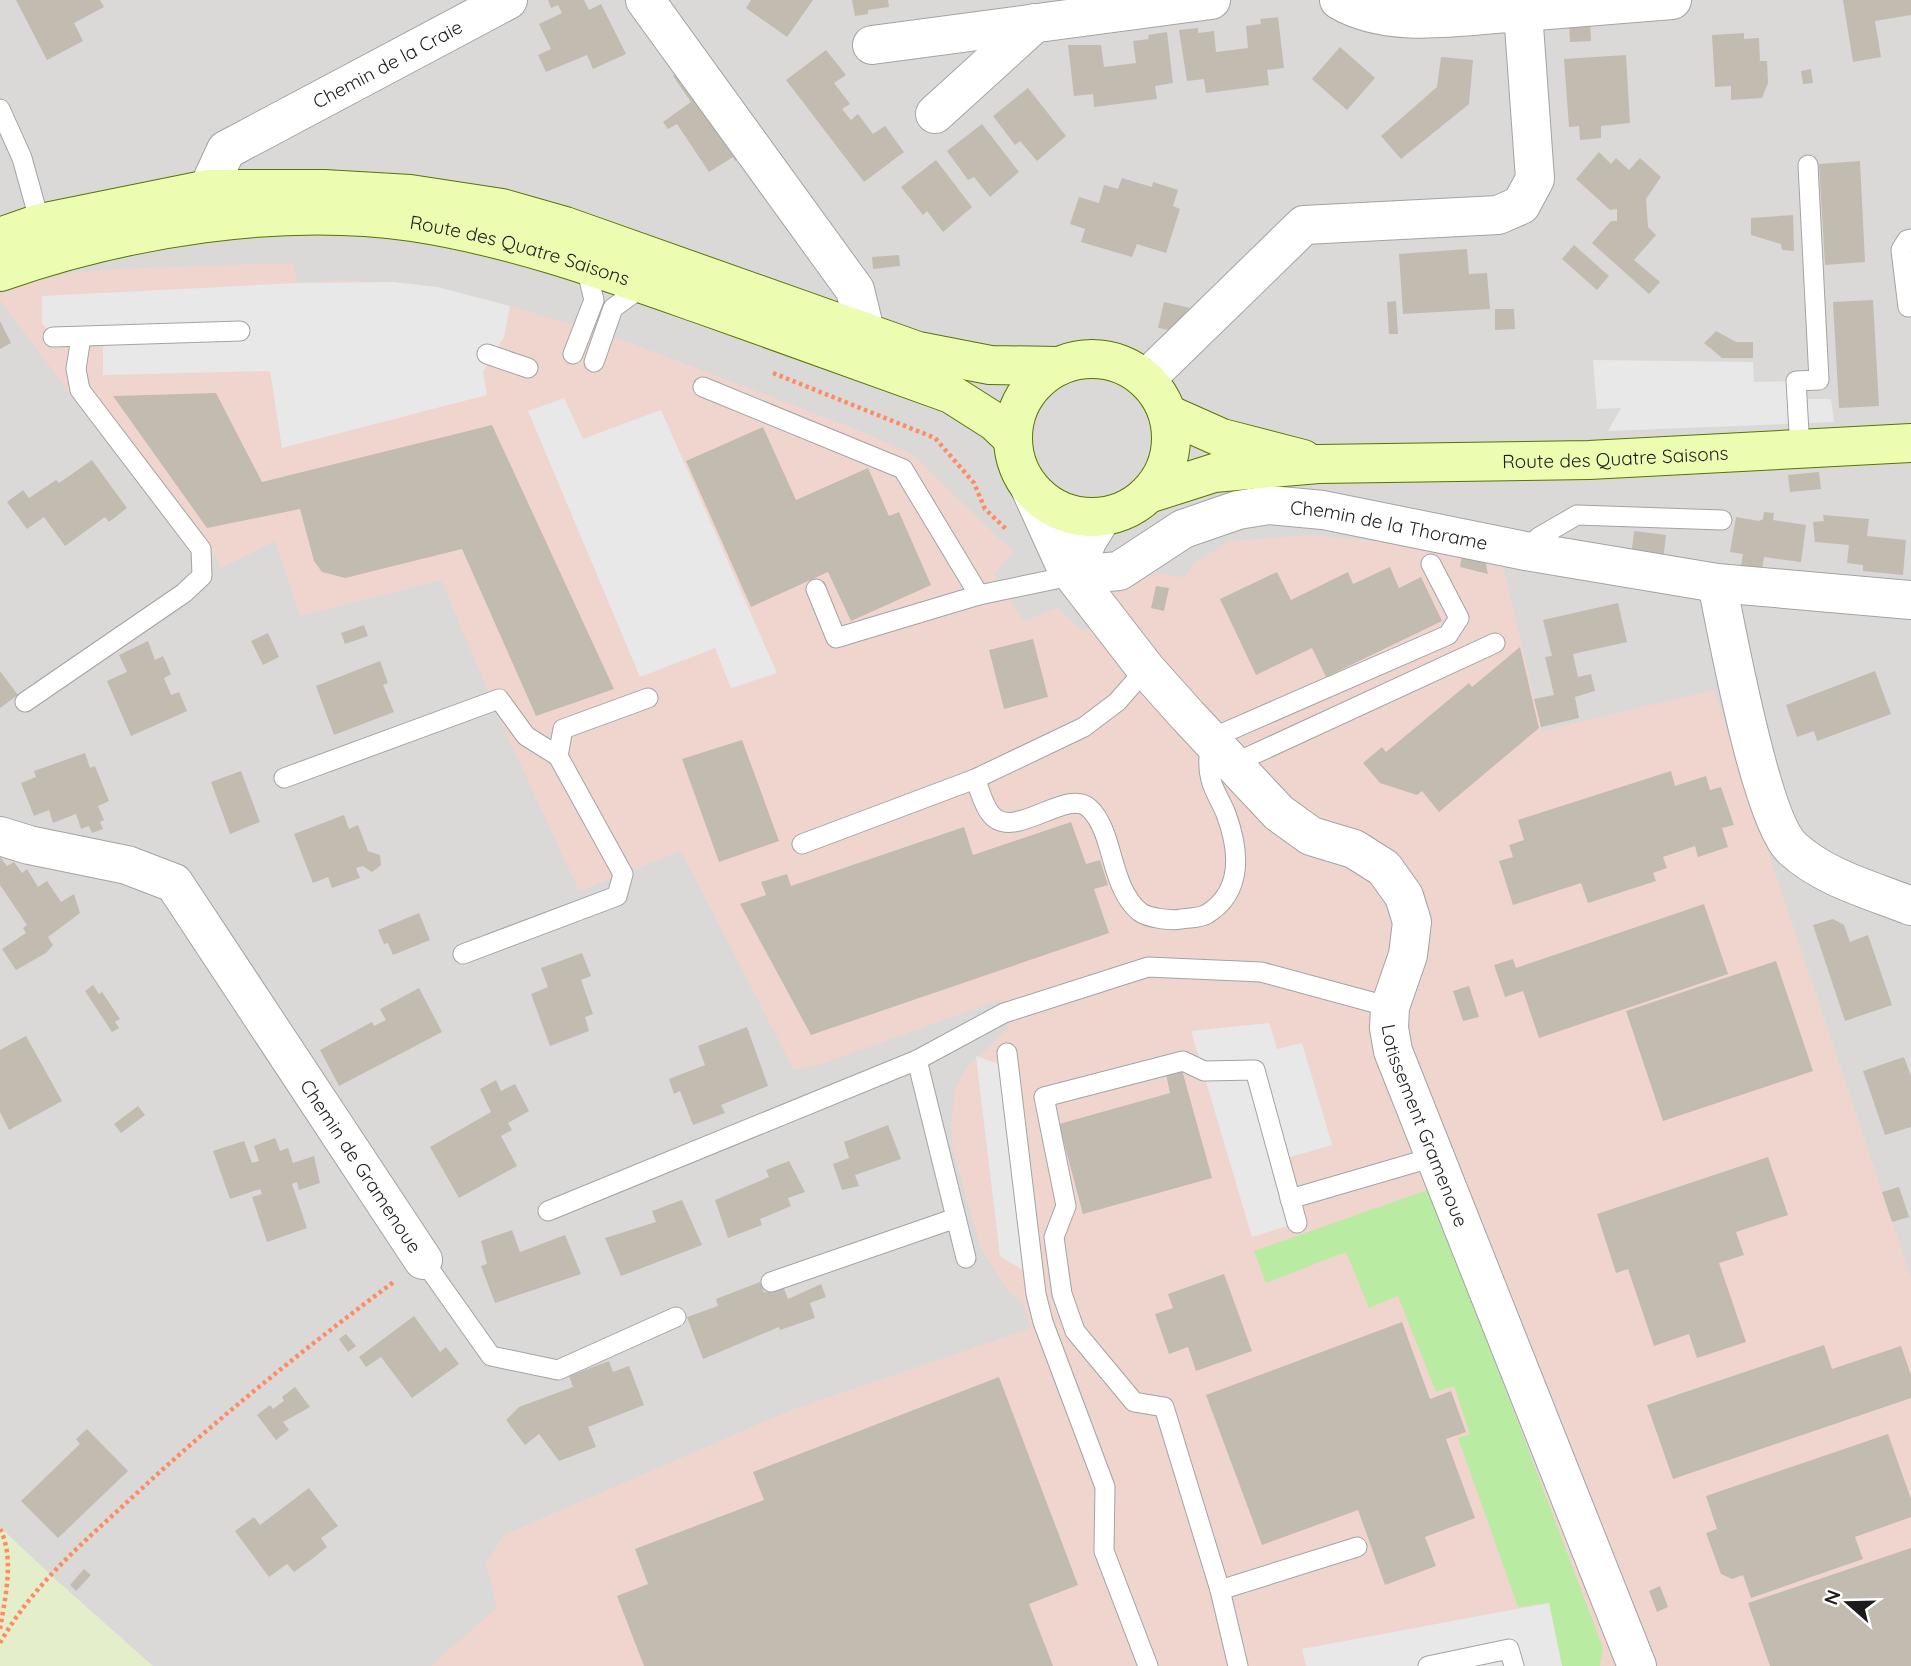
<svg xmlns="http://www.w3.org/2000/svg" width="1911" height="1666" viewBox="0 0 1911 1666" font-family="Quicksand,sans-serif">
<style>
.residential{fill:#dad9d8}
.commercial{fill:#f0d5ce}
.farmland{fill:#e5eeca}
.grass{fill:#baeba3}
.parking{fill:#e8e8e8}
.building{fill:#c2bbb0}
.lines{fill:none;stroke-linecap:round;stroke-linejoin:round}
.lane-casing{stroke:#a3a3a3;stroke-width:21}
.street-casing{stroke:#a3a3a3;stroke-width:40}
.secondary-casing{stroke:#557500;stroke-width:40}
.path{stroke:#ff8b60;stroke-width:4.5;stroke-dasharray:3.5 3.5;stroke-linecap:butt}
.lane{stroke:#fff;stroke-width:19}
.street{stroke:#fff;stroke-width:38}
.secondary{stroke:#ecfcb0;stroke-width:38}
.labels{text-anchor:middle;stroke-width:5;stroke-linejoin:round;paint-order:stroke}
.street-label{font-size:19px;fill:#1c1c1c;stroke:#fff}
</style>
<rect width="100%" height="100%" fill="#eeece0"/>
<rect class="residential" x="0" y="0" width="1911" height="1666"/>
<path class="commercial" d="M 293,263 L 298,283 L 342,280 L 437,287 L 510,306 L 633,344 L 858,430 L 913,455 L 1013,552 L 994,574 L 1024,621 L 1057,608 L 1083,631 L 1111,612 L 1109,597 L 1113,586 L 1135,568 L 1185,578 L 1192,565 L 1229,541 L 1312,535 L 1372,541 L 1411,539 L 1501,558 L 1542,731 L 1714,690 L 1911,1277 L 1911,1666 L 431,1666 L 497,1608 L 486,1563 L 504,1535 L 791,1410 L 1031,1328 L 1021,1300 L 1009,1292 L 980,1247 L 952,1146 L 951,1124 L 955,1089 L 967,1068 L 1009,1028 L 1000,1000 L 818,1065 L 794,1070 L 681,851 L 579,891 L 503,726 L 441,580 L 300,616 L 275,541 L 221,568 L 215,555 L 199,565 L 0,300 L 0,295 L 27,284 L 70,273 L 118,269 Z"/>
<path class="farmland" d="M 0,1527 L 54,1578 L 153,1666 L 0,1666 Z"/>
<path class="grass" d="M 1430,1189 L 1603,1648 L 1600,1666 L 1562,1666 L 1549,1603 L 1518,1607 L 1458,1438 L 1470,1434 L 1454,1386 L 1436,1392 L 1398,1296 L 1369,1308 L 1346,1252 L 1266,1283 L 1254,1251 Z"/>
<g class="parking">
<path d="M 393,282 L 437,287 L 510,306 L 504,337 L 483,372 L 487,395 L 282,448 L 270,371 L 103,375 L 103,336 L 53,337 L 42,323 L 42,296 L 298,283 Z"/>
<path d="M 1593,360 L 1753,362 L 1754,382 L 1796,381 L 1798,399 L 1831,399 L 1834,422 L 1608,431 L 1621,408 L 1597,409 Z"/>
<path d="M 564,398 L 583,439 L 661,410 L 777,673 L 731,688 L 715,648 L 640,677 L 528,411 Z"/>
<path d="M 1269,1023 L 1277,1049 L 1302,1043 L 1332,1145 L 1280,1160 L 1297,1223 L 1252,1237 L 1191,1031 Z"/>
<path d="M 976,1056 L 1009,1068 L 1033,1276 L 1000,1256 Z"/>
<path d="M 1549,1603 L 1562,1666 L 1306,1666 L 1302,1649 Z"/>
</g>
<g class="building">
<path d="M 16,0 L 100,0 L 104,7 L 74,23 L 83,41 L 47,60 Z"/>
<path d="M 548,0 L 584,0 L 589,10 L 601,4 L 626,54 L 593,69 L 587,55 L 546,72 L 538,55 L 551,49 L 539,24 L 562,13 L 558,5 L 551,8 Z"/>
<path d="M 751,0 L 813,0 L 787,37 L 746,8 Z"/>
<path d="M 852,0 L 888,0 L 889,7 L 868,10 L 868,14 L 855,16 Z"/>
<path d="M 1843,0 L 1911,0 L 1911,15 L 1875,21 L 1881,57 L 1853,62 Z"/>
<path d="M 1278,17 L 1284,68 L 1267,70 L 1269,85 L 1206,93 L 1204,79 L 1187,81 L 1179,30 L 1198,28 L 1198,33 L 1214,31 L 1216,52 L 1248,48 L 1246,26 L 1261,24 L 1260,19 Z"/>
<path d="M 1590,20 L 1591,41 L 1570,42 L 1569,21 Z"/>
<path d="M 1167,32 L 1173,83 L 1155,86 L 1157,99 L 1094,107 L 1093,94 L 1074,96 L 1068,45 L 1101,45 L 1104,67 L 1136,63 L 1133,41 L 1149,39 L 1148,35 Z"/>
<path d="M 1744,33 L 1744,39 L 1759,38 L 1760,61 L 1767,61 L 1768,83 L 1762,98 L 1731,100 L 1731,86 L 1715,87 L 1712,35 Z"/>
<path d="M 1340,47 L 1375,78 L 1347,110 L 1312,79 Z"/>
<path d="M 826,50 L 846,75 L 834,83 L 850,104 L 842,109 L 851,120 L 858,114 L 873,134 L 885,126 L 904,152 L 864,182 L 786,80 Z"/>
<path d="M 1626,55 L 1630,123 L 1601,126 L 1601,138 L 1580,140 L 1579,126 L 1569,127 L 1564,59 Z"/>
<path d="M 1441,57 L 1473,60 L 1469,104 L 1401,159 L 1381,136 L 1437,87 Z"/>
<path d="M 685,67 L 748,152 L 735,161 L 733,157 L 709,172 L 677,124 L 668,129 L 663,122 L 691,102 L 673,76 Z"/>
<path d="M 1811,69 L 1813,83 L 1803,84 L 1801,71 Z"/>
<path d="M 1028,88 L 1066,136 L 1037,161 L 1020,141 L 1015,145 L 993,116 Z"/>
<path d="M 982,124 L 1019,172 L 990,197 L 974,177 L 968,180 L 947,151 Z"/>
<path d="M 1599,152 L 1611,164 L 1616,158 L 1629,170 L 1640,158 L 1661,177 L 1646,199 L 1648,227 L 1656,235 L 1634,260 L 1660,282 L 1649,294 L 1592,243 L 1611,221 L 1617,221 L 1617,209 L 1610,210 L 1576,179 Z"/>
<path d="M 936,160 L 972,207 L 943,232 L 927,211 L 923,215 L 901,187 Z"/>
<path d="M 1860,161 L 1865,262 L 1825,265 L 1819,164 Z"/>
<path d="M 1122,178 L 1152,187 L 1153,182 L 1178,190 L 1173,206 L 1180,209 L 1166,253 L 1137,244 L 1132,257 L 1081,242 L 1085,229 L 1070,224 L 1079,197 L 1099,203 L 1104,185 L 1118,189 Z"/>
<path d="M 1793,215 L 1794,251 L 1782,250 L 1781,244 L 1751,235 L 1751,218 Z"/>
<path d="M 1574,245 L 1609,276 L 1597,290 L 1562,259 Z"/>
<path d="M 1467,249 L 1469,274 L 1487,273 L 1490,309 L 1403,314 L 1399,254 Z"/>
<path d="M 899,255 L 900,266 L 873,269 L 872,257 Z"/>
<path d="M 1873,300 L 1879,406 L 1839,408 L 1833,302 Z"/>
<path d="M 1396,301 L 1398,334 L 1389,334 L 1387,302 Z"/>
<path d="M 1164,302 L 1190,308 L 1169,330 L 1158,328 Z"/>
<path d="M 1495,309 L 1514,309 L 1515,329 L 1495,330 Z"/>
<path d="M 0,321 L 11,343 L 0,349 Z"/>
<path d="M 1716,331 L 1736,342 L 1753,342 L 1753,358 L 1722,358 L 1704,343 Z"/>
<path d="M 216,393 L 262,482 L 492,425 L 614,689 L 536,716 L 462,549 L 345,578 L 322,572 L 314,561 L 300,509 L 207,528 L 113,396 Z"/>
<path d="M 763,427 L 796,500 L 868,468 L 889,516 L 899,512 L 931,585 L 851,621 L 828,572 L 751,607 L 686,461 Z"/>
<path d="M 92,460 L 127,508 L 109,522 L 105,517 L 65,546 L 44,517 L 27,529 L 7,502 L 23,490 L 29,498 L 56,480 L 59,483 Z"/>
<path d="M 1819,472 L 1821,489 L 1790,492 L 1788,475 Z"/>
<path d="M 1764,512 L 1774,513 L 1773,520 L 1806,525 L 1801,562 L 1764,557 L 1762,569 L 1741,566 L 1743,554 L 1730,552 L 1736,517 L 1759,521 L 1763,519 Z"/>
<path d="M 1823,515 L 1869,519 L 1867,536 L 1906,540 L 1903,575 L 1863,571 L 1863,565 L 1847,563 L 1849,545 L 1815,542 L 1813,522 L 1824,521 Z"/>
<path d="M 1634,531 L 1666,535 L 1663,561 L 1631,558 Z"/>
<path d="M 1462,555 L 1485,560 L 1488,574 L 1460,567 Z"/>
<path d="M 1390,567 L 1399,588 L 1421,577 L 1442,621 L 1326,677 L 1312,648 L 1256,675 L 1220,599 L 1277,572 L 1291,600 L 1348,572 L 1353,584 Z"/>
<path d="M 1156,586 L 1169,588 L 1164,611 L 1151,608 Z"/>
<path d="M 1618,603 L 1627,642 L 1573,654 L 1578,677 L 1591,674 L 1595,691 L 1575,697 L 1579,718 L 1541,727 L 1534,699 L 1554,695 L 1545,657 L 1552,656 L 1543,620 Z"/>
<path d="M 364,625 L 368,636 L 345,644 L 341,633 Z"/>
<path d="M 268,633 L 279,657 L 263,665 L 251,641 Z"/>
<path d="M 1033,639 L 1048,697 L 1004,709 L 989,650 Z"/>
<path d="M 148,641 L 155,660 L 163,656 L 171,674 L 164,678 L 171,695 L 179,692 L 187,711 L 131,736 L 107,681 L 127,672 L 119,655 Z"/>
<path d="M 1520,647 L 1539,728 L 1439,812 L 1422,791 L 1417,795 L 1380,783 L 1363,763 L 1382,747 L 1386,752 L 1469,683 L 1472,687 Z"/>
<path d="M 380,661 L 388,683 L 383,685 L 394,712 L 334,735 L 316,686 Z"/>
<path d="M 0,671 L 18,695 L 0,708 Z"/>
<path d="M 1875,671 L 1891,714 L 1817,741 L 1814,731 L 1797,737 L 1786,705 Z"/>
<path d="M 742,740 L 779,841 L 719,862 L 682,759 Z"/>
<path d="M 85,753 L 90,768 L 95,766 L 109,801 L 98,806 L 104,820 L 100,822 L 103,829 L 92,833 L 89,826 L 81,829 L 76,814 L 53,823 L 49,810 L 34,816 L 21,783 L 36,777 L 34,771 Z"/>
<path d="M 241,771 L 260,822 L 230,834 L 211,782 Z"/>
<path d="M 1671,771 L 1675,786 L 1706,776 L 1710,790 L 1721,787 L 1734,825 L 1722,828 L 1728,847 L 1698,857 L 1695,846 L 1663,857 L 1667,868 L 1653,873 L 1656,881 L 1588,903 L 1581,883 L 1513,905 L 1499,861 L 1513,857 L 1509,845 L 1524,840 L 1518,820 Z"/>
<path d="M 344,815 L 349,829 L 358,825 L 368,851 L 380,855 L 381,865 L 372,872 L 363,866 L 356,868 L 360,878 L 332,888 L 328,877 L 313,883 L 294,834 Z"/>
<path d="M 1071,822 L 1086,864 L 1100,860 L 1108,885 L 1094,889 L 1109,933 L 811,1035 L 740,904 L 766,895 L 761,882 L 787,874 L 791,886 L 964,827 L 973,855 Z"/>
<path d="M 0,857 L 7,866 L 14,862 L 22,873 L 27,869 L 38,887 L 47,881 L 61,902 L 74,894 L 80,913 L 48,937 L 53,945 L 46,953 L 16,970 L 2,949 L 26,933 L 23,928 L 27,925 L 0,885 Z"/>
<path d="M 1704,904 L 1728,974 L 1539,1038 L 1523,991 L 1505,997 L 1494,965 L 1513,959 L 1516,968 Z"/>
<path d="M 419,913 L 430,940 L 393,955 L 388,943 L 384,944 L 378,930 Z"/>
<path d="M 1833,919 L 1844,925 L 1850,942 L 1868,935 L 1892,1005 L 1845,1021 L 1813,925 Z"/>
<path d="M 582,953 L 591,976 L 581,980 L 593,1014 L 585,1017 L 589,1031 L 550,1046 L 531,994 L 548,987 L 541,968 Z"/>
<path d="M 1776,961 L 1813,1071 L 1663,1121 L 1626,1011 Z"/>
<path d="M 93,985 L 99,994 L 102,992 L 120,1019 L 115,1022 L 119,1028 L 112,1032 L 85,991 Z"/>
<path d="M 1469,986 L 1479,1017 L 1463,1021 L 1453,991 Z"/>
<path d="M 419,988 L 442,1032 L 339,1086 L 320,1050 L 372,1022 L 374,1026 L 386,1020 L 380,1009 Z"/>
<path d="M 747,1027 L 768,1086 L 721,1105 L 725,1113 L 693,1125 L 680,1091 L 674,1094 L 669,1079 L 705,1065 L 698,1046 Z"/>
<path d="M 26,1036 L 62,1101 L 9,1130 L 0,1112 L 0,1050 Z"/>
<path d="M 1904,1057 L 1911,1076 L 1911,1127 L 1885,1135 L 1863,1071 Z"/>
<path d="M 1182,1070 L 1212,1178 L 1083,1214 L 1059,1124 L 1170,1093 L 1166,1074 Z"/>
<path d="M 496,1080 L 501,1091 L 515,1084 L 529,1111 L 508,1123 L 512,1130 L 501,1136 L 517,1166 L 459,1198 L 430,1147 L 491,1112 L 480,1089 Z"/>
<path d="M 138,1106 L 145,1115 L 121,1133 L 114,1124 Z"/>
<path d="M 888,1125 L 901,1159 L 855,1175 L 859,1186 L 842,1190 L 833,1164 L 849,1158 L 844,1142 Z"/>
<path d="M 275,1138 L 280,1151 L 288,1148 L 293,1163 L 314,1156 L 320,1183 L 299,1190 L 297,1182 L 292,1184 L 307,1228 L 267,1242 L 252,1197 L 262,1194 L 260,1189 L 230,1199 L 213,1151 L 244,1141 L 252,1163 L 259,1161 L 254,1146 Z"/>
<path d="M 1768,1157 L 1788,1215 L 1736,1232 L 1744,1255 L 1719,1263 L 1746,1342 L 1697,1358 L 1689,1334 L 1654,1346 L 1628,1269 L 1616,1273 L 1597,1214 Z"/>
<path d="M 789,1161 L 805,1192 L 788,1198 L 791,1206 L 760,1219 L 762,1225 L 728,1238 L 715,1200 L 769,1177 L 766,1170 Z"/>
<path d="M 1899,1187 L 1909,1217 L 1892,1222 L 1882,1192 Z"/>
<path d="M 682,1200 L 702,1245 L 621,1276 L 605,1238 L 656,1222 L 652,1211 Z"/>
<path d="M 512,1230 L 520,1252 L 565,1235 L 581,1274 L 495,1303 L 481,1266 L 487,1264 L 481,1241 Z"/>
<path d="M 1224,1274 L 1252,1351 L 1196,1371 L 1188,1347 L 1169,1354 L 1155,1314 L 1173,1308 L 1168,1294 Z"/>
<path d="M 760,1282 L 764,1293 L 783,1286 L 788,1299 L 821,1284 L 826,1297 L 810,1303 L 815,1318 L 780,1330 L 779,1327 L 703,1359 L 687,1317 L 718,1306 L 716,1299 Z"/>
<path d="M 414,1316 L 440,1352 L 446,1347 L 459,1364 L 412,1398 L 381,1357 L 366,1367 L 359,1357 Z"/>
<path d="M 1402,1322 L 1430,1399 L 1451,1391 L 1466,1432 L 1446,1439 L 1475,1518 L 1425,1537 L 1436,1566 L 1385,1585 L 1358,1510 L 1262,1545 L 1206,1395 Z"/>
<path d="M 346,1334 L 356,1346 L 348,1352 L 339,1339 Z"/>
<path d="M 1824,1345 L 1832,1369 L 1901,1346 L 1911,1375 L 1911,1398 L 1673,1479 L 1647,1405 Z"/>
<path d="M 609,1361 L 613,1372 L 629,1366 L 644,1405 L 588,1427 L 596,1447 L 559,1461 L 539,1434 L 525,1445 L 506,1420 L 519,1407 L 573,1387 L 569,1376 Z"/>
<path d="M 999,1377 L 1078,1585 L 1029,1604 L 1053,1666 L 644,1666 L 617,1596 L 648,1584 L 635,1549 L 764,1500 L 753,1472 Z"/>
<path d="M 295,1387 L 310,1407 L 283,1422 L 289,1430 L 276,1440 L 257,1415 L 270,1405 L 273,1409 L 284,1401 L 282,1397 Z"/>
<path d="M 87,1429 L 128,1471 L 58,1538 L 21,1501 L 80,1444 L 76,1439 Z"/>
<path d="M 1888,1434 L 1911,1499 L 1911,1517 L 1855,1537 L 1863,1559 L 1751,1598 L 1743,1575 L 1732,1579 L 1721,1574 L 1706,1533 L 1717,1529 L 1706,1496 Z"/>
<path d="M 309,1488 L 338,1526 L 321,1538 L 327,1547 L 312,1559 L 294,1572 L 287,1564 L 269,1577 L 235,1531 L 254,1517 L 260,1525 Z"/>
<path d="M 1911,1548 L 1911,1666 L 1770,1666 L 1748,1603 Z"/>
<path d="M 84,1569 L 91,1575 L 76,1591 L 70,1585 Z"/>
<path d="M 1660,1586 L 1668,1607 L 1657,1612 L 1649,1591 Z"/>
</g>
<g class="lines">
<g class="lane-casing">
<g id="lane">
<path d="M 0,109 L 22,158 L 40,223"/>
<path d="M 1908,307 L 1901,250 L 1907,240 L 1911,239"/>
<path d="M 53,337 L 240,331"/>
<path d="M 487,354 L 528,368"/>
<path d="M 573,354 L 594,300 L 585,264"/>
<path d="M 594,362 L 613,308 L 645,285"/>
<path d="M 703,387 L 903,469 L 979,595"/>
<path d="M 1800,449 L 1796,381 L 1819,380 L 1808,165"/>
<path d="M 1525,551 L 1539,537 L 1577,515 L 1722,520"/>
<path d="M 816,589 L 836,638 L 979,595 L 1075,575"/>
<path d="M 25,702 L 184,593 L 202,576 L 201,549 L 80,390 L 76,369 L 81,337"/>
<path d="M 1235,763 L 1495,643"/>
<path d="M 284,778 L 499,699 L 526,736 L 558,756"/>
<path d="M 975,779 C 980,790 983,804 990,813 C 1012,844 1066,787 1089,808 C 1115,832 1109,887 1140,912 C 1148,918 1171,921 1181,919 C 1189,918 1201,918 1207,914 C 1244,891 1239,849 1226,814 C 1222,803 1214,792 1211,780 C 1207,765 1209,753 1212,738 L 1448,635 L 1459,618 L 1431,564"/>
<path d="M 802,844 L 975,779 L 1084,727 L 1117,702 L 1146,669"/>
<path d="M 463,954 L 617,896 L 623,874 L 558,756 L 563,729 L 648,698"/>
<path d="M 1007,1053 L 1036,1294 L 1043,1322 L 1105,1487 L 1104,1551 L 1148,1666"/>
<path d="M 917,1060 L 966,1258"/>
<path d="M 1290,1199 L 1434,1157"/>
<path d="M 548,1211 L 917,1060 L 1004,1013 L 1148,967 L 1261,972 L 1390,1007"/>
<path d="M 423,1260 L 491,1356 L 558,1370 L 676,1317"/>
<path d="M 771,1282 L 956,1218"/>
<path d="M 1220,1590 L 1357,1547"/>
<path d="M 1238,1666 L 1220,1590 L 1164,1407 L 1134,1402 L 1075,1331 L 1062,1294 L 1054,1237 L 1066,1206 L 1044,1097 L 1183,1061 L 1204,1071 L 1255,1070 L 1297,1223"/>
<path d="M 1428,1666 L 1509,1649 L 1514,1666"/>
</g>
</g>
<g class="street-casing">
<g id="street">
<path d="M 645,0 L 855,290 L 866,335"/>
<path d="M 1523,12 L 1672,0"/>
<path d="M 872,45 L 1211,0"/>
<path d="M 935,114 L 1035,23"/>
<path id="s1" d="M 210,220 L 208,189 L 226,150 L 508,0"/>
<path d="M 1146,379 L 1304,225 L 1498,215 L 1521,205 L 1535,179 L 1523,12 C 1465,15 1391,31 1339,0"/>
<path id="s2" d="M 1030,488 L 1064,563 L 1146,669 L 1188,716 L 1279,813 L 1311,836 L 1354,849 L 1384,868 L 1404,896 L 1412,922 L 1408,955 L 1390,1007 L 1389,1028 L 1393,1051 L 1637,1666"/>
<path id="s3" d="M 1075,575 L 1119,571 L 1183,529 L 1238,510 L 1269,505 L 1323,510 L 1525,551 L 1717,583 L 1911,600"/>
<path d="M 1075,575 L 1087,541 L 1102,517"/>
<path d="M 1717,583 C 1727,633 1761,819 1792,848 C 1824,878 1871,890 1911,906"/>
<path id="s4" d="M 0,836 L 29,845 L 127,865 L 174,883 L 423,1260"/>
</g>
</g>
<g class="secondary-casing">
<g id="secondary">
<path d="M 0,237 L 40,223 L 208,189 L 324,189 L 410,194 L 502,208 L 565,226 L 918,351 L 990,365 L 1059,366"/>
<path id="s5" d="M 0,272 C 126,228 279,203 412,222 C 511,237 603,270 697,303 C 782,333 867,364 951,394 L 995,422 L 1013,439"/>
<circle cx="1092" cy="438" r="79"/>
<path d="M 1168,414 L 1222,438 L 1303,459"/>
<path id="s6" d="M 1148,494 L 1214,473 L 1318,464 L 1589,460 L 1911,443"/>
</g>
</g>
<g class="path">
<path d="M 773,373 L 935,438 L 974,483 L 985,509 L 1007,530"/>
<path d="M 0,1529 C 15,1558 5,1598 0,1629"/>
<path d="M 0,1643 C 31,1588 78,1547 124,1505 C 209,1425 301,1351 395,1281"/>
</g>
<use href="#lane" class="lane"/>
<use href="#street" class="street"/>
<use href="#secondary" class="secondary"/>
</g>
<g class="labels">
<g class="street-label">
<text dy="7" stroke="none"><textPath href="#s1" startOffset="257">Chemin de la Craie</textPath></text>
<text dy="7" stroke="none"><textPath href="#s5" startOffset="530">Route des Quatre Saisons</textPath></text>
<text dy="7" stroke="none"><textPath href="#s6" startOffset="471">Route des Quatre Saisons</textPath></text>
<text dy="7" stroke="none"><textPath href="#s3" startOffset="332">Chemin de la Thorame</textPath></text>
<text dy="7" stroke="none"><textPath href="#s2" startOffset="807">Lotissement Gramenoue</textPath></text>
<text dy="7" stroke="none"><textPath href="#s4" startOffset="520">Chemin de Gramenoue</textPath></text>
</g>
</g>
<g transform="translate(1848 1603) rotate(290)" stroke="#ffffff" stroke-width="5" paint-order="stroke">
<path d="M0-5L12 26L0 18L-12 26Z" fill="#1c1c1c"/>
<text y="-10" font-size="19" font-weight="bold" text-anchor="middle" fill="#1c1c1c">N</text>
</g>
</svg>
